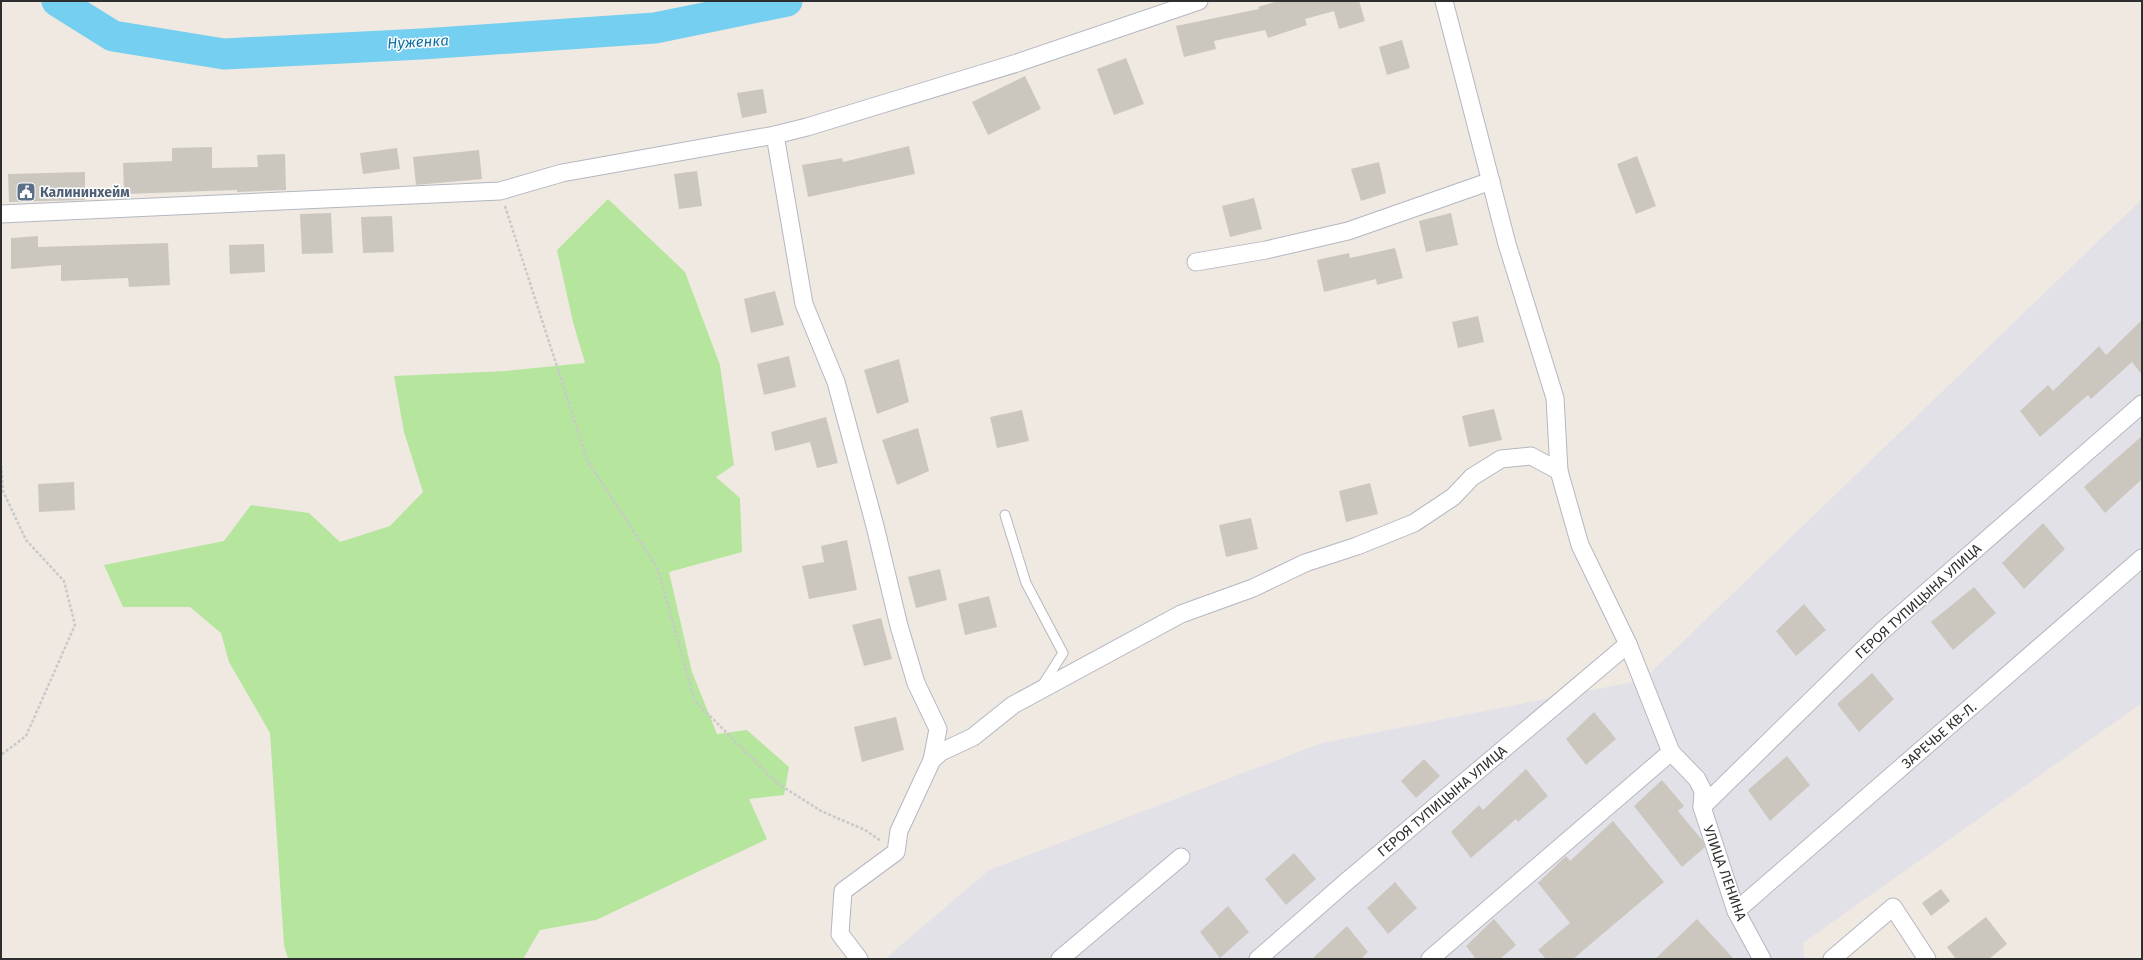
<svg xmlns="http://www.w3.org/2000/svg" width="2143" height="960" viewBox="0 0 2143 960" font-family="'Fira Sans',sans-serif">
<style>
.industrial{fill:#e3e1e8}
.green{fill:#b6e59e}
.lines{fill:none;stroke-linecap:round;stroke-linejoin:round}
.river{stroke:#75cff0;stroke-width:31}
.building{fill:#cbc7bf}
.service-casing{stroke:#b4b7c1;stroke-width:11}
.minor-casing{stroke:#b4b7c1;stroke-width:19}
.path{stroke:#c9c9c9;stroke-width:2.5;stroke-dasharray:3 2;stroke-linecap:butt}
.service{stroke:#fff;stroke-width:9}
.minor{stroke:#fff;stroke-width:17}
.labels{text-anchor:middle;stroke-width:3;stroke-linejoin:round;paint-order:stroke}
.service-label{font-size:14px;font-weight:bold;fill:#4e5e75;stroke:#fff;text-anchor:start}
.street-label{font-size:14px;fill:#2e2e2e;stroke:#fff}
.water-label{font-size:15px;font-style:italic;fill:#0d6fa3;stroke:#fff}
</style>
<rect width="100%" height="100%" fill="#efe9e1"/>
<path class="industrial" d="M 2142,199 L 2142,703 L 1803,943 L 1804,959 L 885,959 L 989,870 L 1322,743 L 1643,680 Z"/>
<path class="green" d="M 608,199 L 685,272 L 720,365 L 734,465 L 716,477 L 740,498 L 742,552 L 669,572 L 692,672 L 717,734 L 747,730 L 789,767 L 784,795 L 749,799 L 767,839 L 596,920 L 540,930 L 523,959 L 288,959 L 284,945 L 270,733 L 229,662 L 221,633 L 190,607 L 123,607 L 104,565 L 224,541 L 251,505 L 309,513 L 340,542 L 390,526 L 423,492 L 404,432 L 394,376 L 506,371 L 585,363 L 573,322 L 557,250 Z"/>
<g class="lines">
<path class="river" d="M 57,1 L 113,36 L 224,54 L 422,44 L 655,28 L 787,1"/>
</g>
<g class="building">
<path d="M 1278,1 L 1359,1 L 1365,21 L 1339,29 L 1334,11 L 1305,19 L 1307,25 L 1268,38 L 1265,30 L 1214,41 L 1216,49 L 1184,57 L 1176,26 L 1259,9 L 1258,7 Z"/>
<path d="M 1402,40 L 1410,68 L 1387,75 L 1379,47 Z"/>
<path d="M 1126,58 L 1144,104 L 1114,115 L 1097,69 Z"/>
<path d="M 1025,76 L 1041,109 L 988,135 L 972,102 Z"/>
<path d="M 763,89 L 767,113 L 742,118 L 737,93 Z"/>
<path d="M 909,146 L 915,174 L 808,197 L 802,165 L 842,158 L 843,162 Z"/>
<path d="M 212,147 L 212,168 L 258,167 L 257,155 L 285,154 L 286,190 L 237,192 L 237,190 L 124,194 L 123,163 L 172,161 L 172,148 Z"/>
<path d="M 397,148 L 400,169 L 363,174 L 360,153 Z"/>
<path d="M 479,150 L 482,179 L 416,185 L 413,157 Z"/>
<path d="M 1637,156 L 1656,206 L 1636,214 L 1617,164 Z"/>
<path d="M 1379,162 L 1386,193 L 1361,201 L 1351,169 Z"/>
<path d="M 697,171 L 702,206 L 679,209 L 674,174 Z"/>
<path d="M 85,172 L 85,200 L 9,202 L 8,174 Z"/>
<path d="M 1254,198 L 1262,229 L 1230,237 L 1222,206 Z"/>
<path d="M 331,213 L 333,253 L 302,254 L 300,214 Z"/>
<path d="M 1451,213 L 1458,245 L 1426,252 L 1419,221 Z"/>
<path d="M 392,216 L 394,252 L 363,253 L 361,217 Z"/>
<path d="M 38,236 L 38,247 L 168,243 L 170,285 L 129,287 L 128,278 L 61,281 L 61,265 L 11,269 L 11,238 Z"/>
<path d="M 264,244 L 265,272 L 230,274 L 229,245 Z"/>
<path d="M 1395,248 L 1403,278 L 1377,285 L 1376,279 L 1324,292 L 1317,260 L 1349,253 L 1350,258 Z"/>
<path d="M 775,291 L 784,325 L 751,333 L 744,299 Z"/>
<path d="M 1478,316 L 1484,342 L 1458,348 L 1452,322 Z"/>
<path d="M 2142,320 L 2142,375 L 2132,362 L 2091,399 L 2088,395 L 2040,437 L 2020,411 L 2048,385 L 2053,391 L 2099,346 L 2106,355 Z"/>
<path d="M 789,356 L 796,387 L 764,395 L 757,364 Z"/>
<path d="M 899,359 L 909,402 L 877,414 L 864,370 Z"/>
<path d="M 1494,409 L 1502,440 L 1469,447 L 1462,416 Z"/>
<path d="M 1022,410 L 1029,441 L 997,448 L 990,417 Z"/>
<path d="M 826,417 L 838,463 L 817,468 L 810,442 L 775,451 L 771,432 Z"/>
<path d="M 918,428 L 929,471 L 897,485 L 882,440 Z"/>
<path d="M 2142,436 L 2142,479 L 2105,513 L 2084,487 Z"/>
<path d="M 74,482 L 75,510 L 39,512 L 38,484 Z"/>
<path d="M 1370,483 L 1378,514 L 1346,522 L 1339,491 Z"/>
<path d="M 1251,518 L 1258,549 L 1226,557 L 1219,525 Z"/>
<path d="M 2043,523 L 2065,549 L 2024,589 L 2002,563 Z"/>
<path d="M 847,540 L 857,590 L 809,599 L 802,566 L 824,562 L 821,546 Z"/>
<path d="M 940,569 L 947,600 L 916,608 L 908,577 Z"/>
<path d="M 1974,587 L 1996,613 L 1953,650 L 1931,622 Z"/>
<path d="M 989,596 L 997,627 L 965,635 L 958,604 Z"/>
<path d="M 1804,604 L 1826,630 L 1796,656 L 1776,631 Z"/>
<path d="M 881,618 L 892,659 L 864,666 L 852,625 Z"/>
<path d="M 1872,673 L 1894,699 L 1859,732 L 1837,704 Z"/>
<path d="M 1594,712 L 1616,739 L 1586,765 L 1566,739 Z"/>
<path d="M 896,717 L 904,750 L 862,762 L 854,727 Z"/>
<path d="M 1787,756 L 1810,785 L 1770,821 L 1748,790 Z"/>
<path d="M 1424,759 L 1440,776 L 1416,798 L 1401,781 Z"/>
<path d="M 1526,769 L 1548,796 L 1518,822 L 1516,819 L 1471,858 L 1451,832 L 1479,805 L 1483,810 Z"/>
<path d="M 1662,780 L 1684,806 L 1678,811 L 1702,840 L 1705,847 L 1682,867 L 1634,806 Z"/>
<path d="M 1613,821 L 1664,882 L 1573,959 L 1546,959 L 1538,950 L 1570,923 L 1538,883 L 1566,856 L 1570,861 Z"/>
<path d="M 1294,853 L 1316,879 L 1286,905 L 1265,879 Z"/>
<path d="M 1395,882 L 1417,908 L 1388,934 L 1367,908 Z"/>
<path d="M 1941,889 L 1950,901 L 1931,916 L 1922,903 Z"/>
<path d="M 1228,906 L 1249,932 L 1220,958 L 1200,932 Z"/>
<path d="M 1986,917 L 2007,944 L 1989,959 L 1956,959 L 1947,947 Z"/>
<path d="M 1494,919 L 1516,945 L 1500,959 L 1476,959 L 1466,946 Z"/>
<path d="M 1697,919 L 1734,959 L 1655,959 Z"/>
<path d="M 1347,926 L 1368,952 L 1361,959 L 1312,959 Z"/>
</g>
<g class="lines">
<g class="service-casing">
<path id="service" d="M 1005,515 L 1026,583 L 1063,653 L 1042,686"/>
</g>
<g class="minor-casing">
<g id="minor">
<path d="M 1444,1 L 1507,244 L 1555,398 L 1559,471 L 1580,545 L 1628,644 L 1671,752 L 1697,779 L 1703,791 L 1702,807 L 1736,911 L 1762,959"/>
<path d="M 775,135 L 804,304 L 836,382 L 875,526 L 899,626 L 916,683 L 938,729 L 932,760"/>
<path d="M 1,214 L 500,191 L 562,173 L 775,135 L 807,127 L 1017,63 L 1199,1"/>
<path d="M 1196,262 L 1266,250 L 1348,231 L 1491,181"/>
<path d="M 1702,807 L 1882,631 L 2142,404"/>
<path d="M 1736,911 L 2142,558"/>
<path d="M 859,959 L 840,934 L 843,891 L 896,852 L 899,831 L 932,760 L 941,752 L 973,737 L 1013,705 L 1181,614 L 1253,588 L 1305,563 L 1357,546 L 1414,523 L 1453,497 L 1472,477 L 1501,459 L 1531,456 L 1559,471"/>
<path d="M 1060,959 L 1181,857"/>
<path d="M 1258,959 L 1346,882 L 1628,644"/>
<path d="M 1430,959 L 1671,752"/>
<path d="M 1832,959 L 1893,907 L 1927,959"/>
</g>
</g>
<g class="path">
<path d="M 505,206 L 588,462 L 657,567 L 695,701 L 777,783 L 821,811 L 865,830 L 881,841"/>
<path d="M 1,465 L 3,491 L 26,540 L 64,581 L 75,625 L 26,736 L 1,755"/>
</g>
<use href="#service" class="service"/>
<use href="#minor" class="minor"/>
</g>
<defs>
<g id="civic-square" transform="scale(1)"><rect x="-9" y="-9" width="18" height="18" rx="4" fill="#5c6f8a" stroke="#fff"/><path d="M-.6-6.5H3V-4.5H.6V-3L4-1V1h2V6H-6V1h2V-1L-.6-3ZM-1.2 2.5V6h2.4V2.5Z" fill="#fff"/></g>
</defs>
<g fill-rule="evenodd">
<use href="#civic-square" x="26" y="192"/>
</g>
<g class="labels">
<g class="service-label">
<text x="40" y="197">Калининхейм</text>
</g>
<g class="street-label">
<text transform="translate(1918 601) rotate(-42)" y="5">ГЕРОЯ ТУПИЦЫНА УЛИЦА</text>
<text transform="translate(1939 735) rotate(-41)" y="5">ЗАРЕЧЬЕ КВ-Л.</text>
<text transform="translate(1442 801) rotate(-40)" y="5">ГЕРОЯ ТУПИЦЫНА УЛИЦА</text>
<text transform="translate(1725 873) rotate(70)" y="5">УЛИЦА ЛЕНИНА</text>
</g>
<g class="water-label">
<text transform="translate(418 42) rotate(-3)" y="5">Нуженка</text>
</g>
</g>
<rect width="2143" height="960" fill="none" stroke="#2e2e2e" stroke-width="4"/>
</svg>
